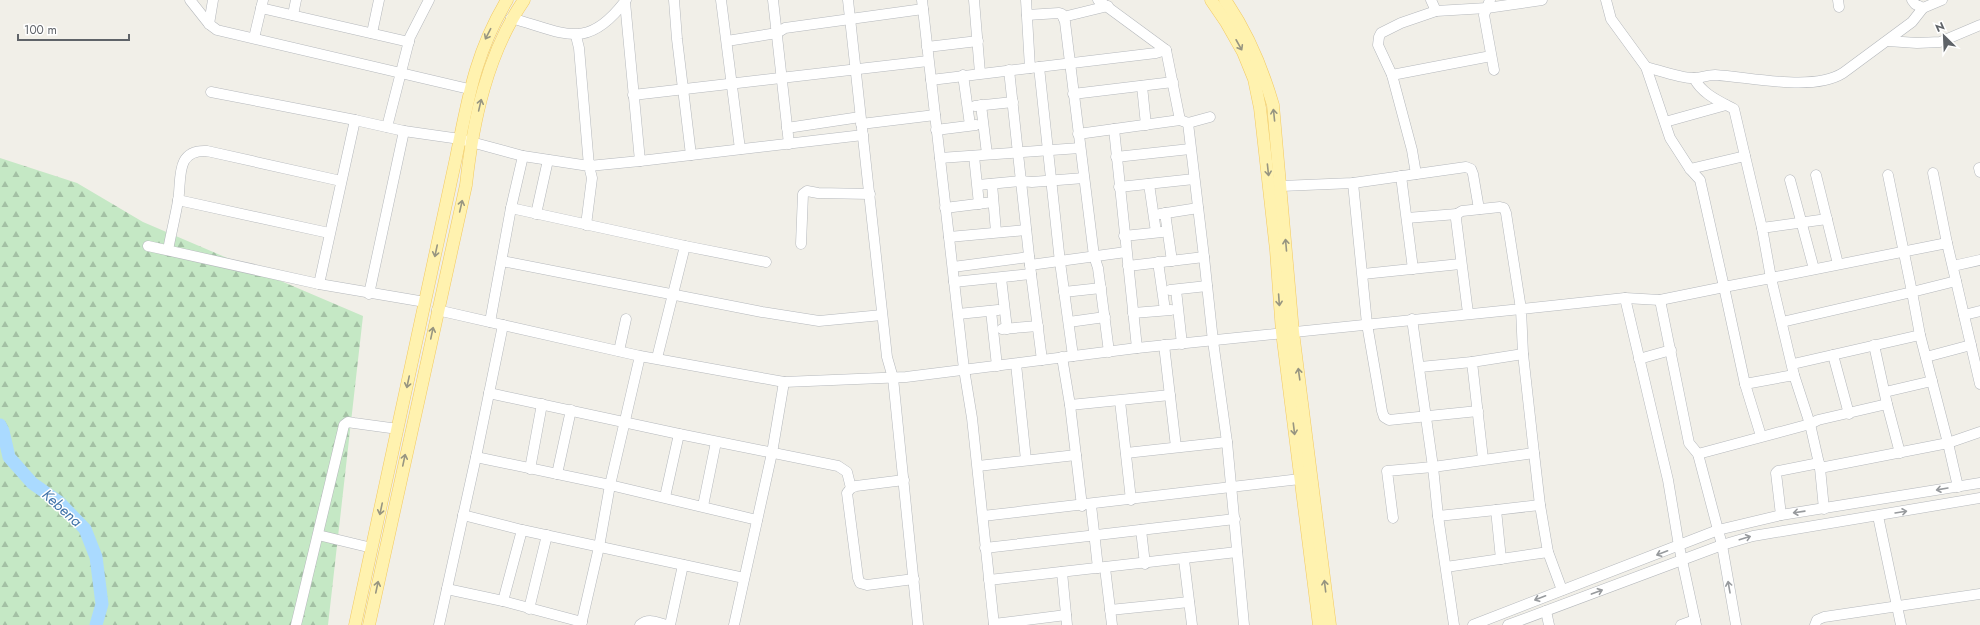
<svg xmlns="http://www.w3.org/2000/svg" width="1980" height="625" viewBox="0 0 1980 625" font-family="Jost,sans-serif">
<style>
.forest{fill:url(#forest-firs)}
.lines{fill:none;stroke-linecap:round;stroke-linejoin:round}
.river{stroke:#aadaff;stroke-width:13}
.minor-casing{stroke:#b5b8bc;stroke-width:11}
.major-casing{stroke:#f2c960;stroke-width:13}
.minor{stroke:#fff;stroke-width:10}
.major{stroke:#fff2af;stroke-width:12}
.oneway{stroke:#979581}
.oneway2{stroke:#979a9d}
.labels{text-anchor:middle;stroke-width:3;stroke-linejoin:round;paint-order:stroke}
.water-label{font-size:15px;font-style:italic;fill:#4174aa;stroke:#fff}
</style>
<defs>
<pattern id="forest-firs" width="22" height="20" patternUnits="userSpaceOnUse"><rect width="22" height="20" fill="#c5e8c5"/><path d="M5 1l3.5 6h-7zM16 11l3.5 6h-7z" fill="#a3c0a4"/></pattern>
</defs>
<rect width="100%" height="100%" fill="#f1efe8"/>
<path class="forest" d="M 0,158 L 77,183 L 143,222 L 363,316 L 328,625 L 0,625 Z"/>
<g class="lines">
<path class="river" d="M 0,425 L 3,431 L 9,457 L 32,483 L 59,502 L 85,529 L 96,557 L 102,604 L 96,625"/>
<g class="minor-casing">
<g id="minor">
<path d="M 190,0 L 209,24 L 217,30 L 469,89"/>
<path d="M 721,0 L 740,149"/>
<path d="M 773,0 L 789,144"/>
<path d="M 848,0 L 887,357 L 893,378 L 918,625"/>
<path d="M 974,0 L 980,73"/>
<path d="M 1026,0 L 1030,68"/>
<path d="M 1098,0 L 1166,50 L 1180,120"/>
<path d="M 1431,0 L 1436,11"/>
<path d="M 1490,0 L 1484,15 L 1494,70"/>
<path d="M 1606,0 L 1611,19 L 1646,67 L 1670,138 L 1690,169 L 1700,180 L 1724,287 L 1771,278 L 1794,375"/>
<path d="M 1838,0 L 1839,7"/>
<path d="M 1912,0 L 1915,4 L 1923,8"/>
<path d="M 625,2 L 640,161 L 691,155 L 677,39 L 674,0"/>
<path d="M 261,8 L 409,42"/>
<path d="M 923,9 L 964,369 L 972,418 L 994,625"/>
<path d="M 293,15 L 296,0"/>
<path d="M 1027,15 L 1059,13 L 1062,14 L 1065,22 L 1094,256 L 1098,268 L 1109,352"/>
<path d="M 1063,17 L 1108,6"/>
<path d="M 511,18 C 565,33 587,52 626,0"/>
<path d="M 209,24 L 213,0"/>
<path d="M 372,33 L 379,0"/>
<path d="M 576,36 L 579,48 L 589,166 L 640,161"/>
<path d="M 254,38 L 263,0"/>
<path d="M 727,41 L 777,33 L 785,28 L 923,9 L 922,0"/>
<path d="M 1888,41 L 1917,43 L 1940,42 L 1980,25"/>
<path d="M 927,47 L 978,41"/>
<path d="M 1039,67 L 1060,262 L 1073,356"/>
<path d="M 1646,67 C 1658,70 1683,79 1694,78 C 1701,78 1707,75 1715,75 C 1751,77 1813,92 1843,73 L 1912,22 L 1923,8 L 1942,0"/>
<path d="M 1009,70 L 1031,274 L 1042,360"/>
<path d="M 963,75 L 970,125"/>
<path d="M 1392,75 L 1491,56"/>
<path d="M 1694,78 C 1702,94 1719,101 1734,109 L 1745,156"/>
<path d="M 931,80 L 1156,53 L 1166,50"/>
<path d="M 1142,86 L 1146,125"/>
<path d="M 211,92 L 355,120"/>
<path d="M 1073,94 L 1173,82"/>
<path d="M 633,95 L 928,61"/>
<path d="M 981,105 L 987,154"/>
<path d="M 975,106 L 1013,102"/>
<path d="M 1665,122 L 1726,105"/>
<path d="M 1188,123 L 1204,257 L 1213,341 L 1227,442 L 1244,625"/>
<path d="M 861,124 L 935,115"/>
<path d="M 387,127 L 410,37 L 429,0"/>
<path d="M 787,128 L 860,117"/>
<path d="M 1114,129 L 1137,348"/>
<path d="M 936,130 L 976,125"/>
<path d="M 1078,134 L 1180,120 L 1188,123 L 1210,117"/>
<path d="M 691,155 L 863,135"/>
<path d="M 974,156 L 979,204"/>
<path d="M 1116,157 L 1190,149"/>
<path d="M 940,158 L 1080,148"/>
<path d="M 1979,168 L 1980,172"/>
<path d="M 1690,169 L 1745,156 L 1762,228"/>
<path d="M 1933,173 L 1947,243"/>
<path d="M 1416,174 L 1412,150 L 1392,75 L 1378,45 L 1379,37 L 1381,33 L 1401,23 L 1436,11 L 1487,8 L 1542,0"/>
<path d="M 1816,175 L 1838,264"/>
<path d="M 1401,176 L 1413,269"/>
<path d="M 1790,180 L 1814,269"/>
<path d="M 1353,183 L 1367,324 L 1382,411 L 1384,417 L 1389,420 L 1478,411"/>
<path d="M 992,184 L 996,232"/>
<path d="M 1149,184 L 1156,232"/>
<path d="M 978,185 L 1021,181 L 1032,182 L 1084,178"/>
<path d="M 1281,186 L 1353,183 L 1466,167 L 1471,169 L 1473,174 L 1479,209"/>
<path d="M 1119,187 L 1194,179"/>
<path d="M 178,200 L 329,233"/>
<path d="M 511,208 L 685,246 L 766,262"/>
<path d="M 945,208 L 993,202"/>
<path d="M 1165,213 L 1172,261"/>
<path d="M 536,214 L 548,160"/>
<path d="M 1160,214 L 1198,208"/>
<path d="M 1407,218 L 1457,214"/>
<path d="M 1827,219 L 1762,228 L 1771,278 L 1947,243 L 1956,281 L 1912,292 L 1920,335 L 1948,443 L 1980,432"/>
<path d="M 1124,236 L 1162,232"/>
<path d="M 949,237 L 1026,230"/>
<path d="M 801,244 L 803,194 L 807,191 L 818,193 L 870,194"/>
<path d="M 148,246 L 319,284 L 425,302"/>
<path d="M 168,250 C 171,234 175,218 178,201 C 182,181 174,149 207,151 L 341,181"/>
<path d="M 502,261 L 762,312 L 819,321 L 882,315"/>
<path d="M 1158,262 L 1165,310"/>
<path d="M 1030,265 L 1126,252"/>
<path d="M 1128,266 L 1204,257"/>
<path d="M 1953,266 L 1980,260"/>
<path d="M 953,267 L 1029,257"/>
<path d="M 1363,274 L 1460,264"/>
<path d="M 1001,278 L 1007,329"/>
<path d="M 1956,281 L 1980,384"/>
<path d="M 954,282 L 1031,274"/>
<path d="M 319,284 L 355,120 L 404,131 L 460,139 L 523,156 L 589,166 L 592,178 L 586,225"/>
<path d="M 1170,290 L 1207,286"/>
<path d="M 1176,290 L 1182,344"/>
<path d="M 1064,292 L 1101,288"/>
<path d="M 369,294 L 404,131"/>
<path d="M 1625,298 L 1668,480 L 1679,546 L 1696,625"/>
<path d="M 1660,300 L 1689,443 L 1698,454 L 1722,545 L 1736,625"/>
<path d="M 437,310 L 640,356 L 784,382 L 906,377 L 1137,348 L 1521,309 L 1506,213 L 1504,208 L 1500,207 L 1462,211 L 1457,214 L 1456,219 L 1468,313"/>
<path d="M 991,311 L 997,366"/>
<path d="M 1133,313 L 1171,310"/>
<path d="M 958,314 L 998,310"/>
<path d="M 1964,315 L 1980,311"/>
<path d="M 490,322 L 511,208 L 523,156"/>
<path d="M 1069,322 L 1105,317"/>
<path d="M 1782,322 L 1912,292 L 1888,175"/>
<path d="M 1002,329 L 1038,326"/>
<path d="M 1164,345 L 1176,447"/>
<path d="M 1874,345 L 1887,404"/>
<path d="M 619,351 L 626,319"/>
<path d="M 1833,355 L 1849,414"/>
<path d="M 1062,357 L 1070,405 L 1082,506"/>
<path d="M 1926,357 L 1971,345"/>
<path d="M 657,358 L 685,246"/>
<path d="M 1639,359 L 1671,350"/>
<path d="M 1016,364 L 1026,460"/>
<path d="M 1793,364 L 1920,335"/>
<path d="M 1420,367 L 1472,362"/>
<path d="M 1745,384 L 1794,375 L 1810,424 L 1818,420 L 1887,404 L 1900,453"/>
<path d="M 1885,392 L 1932,381"/>
<path d="M 489,393 L 679,434 L 838,466 L 847,472 L 851,488"/>
<path d="M 1120,401 L 1131,500"/>
<path d="M 1070,405 L 1170,395"/>
<path d="M 1126,453 L 1227,442"/>
<path d="M 1534,453 L 1540,505 L 1548,552 L 1562,590"/>
<path d="M 1698,454 L 1810,424 L 1820,468 L 1948,443 L 1958,487"/>
<path d="M 476,457 L 610,485 L 757,520"/>
<path d="M 1483,459 L 1472,362 L 1523,354"/>
<path d="M 978,466 L 1076,455"/>
<path d="M 1820,468 L 1824,509"/>
<path d="M 530,469 L 542,404"/>
<path d="M 557,474 L 571,410"/>
<path d="M 904,480 L 856,486 L 851,488 L 847,493 L 858,578 L 860,583 L 867,585 L 914,579"/>
<path d="M 665,497 L 679,434"/>
<path d="M 1091,505 L 1098,568"/>
<path d="M 703,506 L 716,442"/>
<path d="M 463,515 L 522,530 L 744,578"/>
<path d="M 1781,515 L 1776,473 L 1778,471 L 1819,463"/>
<path d="M 983,516 L 1300,479"/>
<path d="M 1438,516 L 1496,510"/>
<path d="M 1878,516 L 1901,625"/>
<path d="M 1393,518 L 1387,471 L 1433,467 L 1412,319"/>
<path d="M 1141,530 L 1145,564"/>
<path d="M 318,535 L 372,548"/>
<path d="M 985,548 L 1235,519"/>
<path d="M 1501,559 L 1496,510 L 1540,505"/>
<path d="M 1184,560 L 1192,625"/>
<path d="M 1446,567 L 1548,552"/>
<path d="M 1105,568 L 1112,625"/>
<path d="M 1062,572 L 1067,625"/>
<path d="M 989,580 L 1237,552"/>
<path d="M 447,589 L 503,601 L 582,622"/>
<path d="M 503,601 L 522,530"/>
<path d="M 529,609 L 547,535"/>
<path d="M 1110,610 L 1189,602"/>
<path d="M 1546,611 L 1549,625"/>
<path d="M 994,624 L 1066,615"/>
<path d="M 296,625 L 344,425 L 348,422 L 354,423 L 398,429"/>
<path d="M 439,625 L 476,457 L 503,325"/>
<path d="M 581,625 L 599,547 L 610,485 L 640,356"/>
<path d="M 640,625 C 648,618 657,622 666,625"/>
<path d="M 670,625 L 683,565"/>
<path d="M 734,625 L 772,453 L 784,382"/>
<path d="M 1454,625 L 1438,516 L 1433,467 L 1534,453 L 1523,354 L 1521,309 L 1625,298 L 1660,300 L 1724,287 L 1745,384 L 1761,436"/>
<path d="M 1473,625 L 1718,530 L 1781,515 L 1980,483"/>
<path d="M 1508,625 L 1722,545 L 1753,536 L 1980,498"/>
<path d="M 1681,625 L 1695,620"/>
<path d="M 1815,625 L 1817,620 L 1824,617 L 1980,594"/>
</g>
</g>
<g class="major-casing">
<g id="major">
<path d="M 1211,0 L 1226,22 L 1243,52 L 1254,79 L 1260,108 L 1276,250 L 1282,332 L 1319,625"/>
<path d="M 1225,0 C 1248,33 1262,67 1273,105 L 1293,332 L 1330,625"/>
<path d="M 355,625 L 456,158 C 468,99 475,53 507,0"/>
<path d="M 369,625 L 466,185 C 473,121 487,54 524,0"/>
</g>
</g>
<use href="#minor" class="minor"/>
<use href="#major" class="major"/>
</g>
<defs><path id="oneway-shaft" d="M-6 0H5M1.5-3L5.5 0L1.5 3" fill="none" stroke-width="1.6" stroke-linecap="round" stroke-linejoin="round"/></defs>
<g class="oneway">
<use href="#oneway-shaft" transform="translate(488 34) rotate(117)"/>
<use href="#oneway-shaft" transform="translate(1239 45) rotate(61)"/>
<use href="#oneway-shaft" transform="translate(480 105) rotate(-77)"/>
<use href="#oneway-shaft" transform="translate(1274 115) rotate(-96)"/>
<use href="#oneway-shaft" transform="translate(1268 170) rotate(84)"/>
<use href="#oneway-shaft" transform="translate(461 206) rotate(-77)"/>
<use href="#oneway-shaft" transform="translate(1286 245) rotate(-95)"/>
<use href="#oneway-shaft" transform="translate(436 251) rotate(102)"/>
<use href="#oneway-shaft" transform="translate(1279 300) rotate(86)"/>
<use href="#oneway-shaft" transform="translate(432 333) rotate(-78)"/>
<use href="#oneway-shaft" transform="translate(1299 374) rotate(-98)"/>
<use href="#oneway-shaft" transform="translate(408 382) rotate(102)"/>
<use href="#oneway-shaft" transform="translate(1294 429) rotate(83)"/>
<use href="#oneway-shaft" transform="translate(404 460) rotate(-78)"/>
<use href="#oneway-shaft" transform="translate(381 509) rotate(102)"/>
<use href="#oneway-shaft" transform="translate(1325 586) rotate(-97)"/>
<use href="#oneway-shaft" transform="translate(377 587) rotate(-78)"/>
</g>
<g class="oneway2">
<use href="#oneway-shaft" transform="translate(1942 489) rotate(170)"/>
<use href="#oneway-shaft" transform="translate(1799 512) rotate(172)"/>
<use href="#oneway-shaft" transform="translate(1901 512) rotate(-9)"/>
<use href="#oneway-shaft" transform="translate(1745 538) rotate(-17)"/>
<use href="#oneway-shaft" transform="translate(1662 553) rotate(159)"/>
<use href="#oneway-shaft" transform="translate(1729 587) rotate(-100)"/>
<use href="#oneway-shaft" transform="translate(1597 592) rotate(-20)"/>
<use href="#oneway-shaft" transform="translate(1540 598) rotate(159)"/>
</g>
<g class="labels">
<g class="water-label">
<text transform="translate(62 508) rotate(42)" y="5">Kebena</text>
</g>
</g>
<g transform="translate(1944 36) rotate(336)" stroke="#ffffff" stroke-width="3" paint-order="stroke">
<path d="M0-3L7 15L0 10L-7 15Z" fill="#5f6368"/>
<text y="-6" font-size="11" font-weight="bold" text-anchor="middle" fill="#5f6368">N</text>
</g>
<path d="M18 34v6h111v-6" fill="none" stroke="#5f6368" stroke-width="2"/>
<text x="24" y="34" font-size="12" fill="#5f6368" stroke="#ffffff" stroke-width="3" paint-order="stroke">100 m</text>
</svg>
